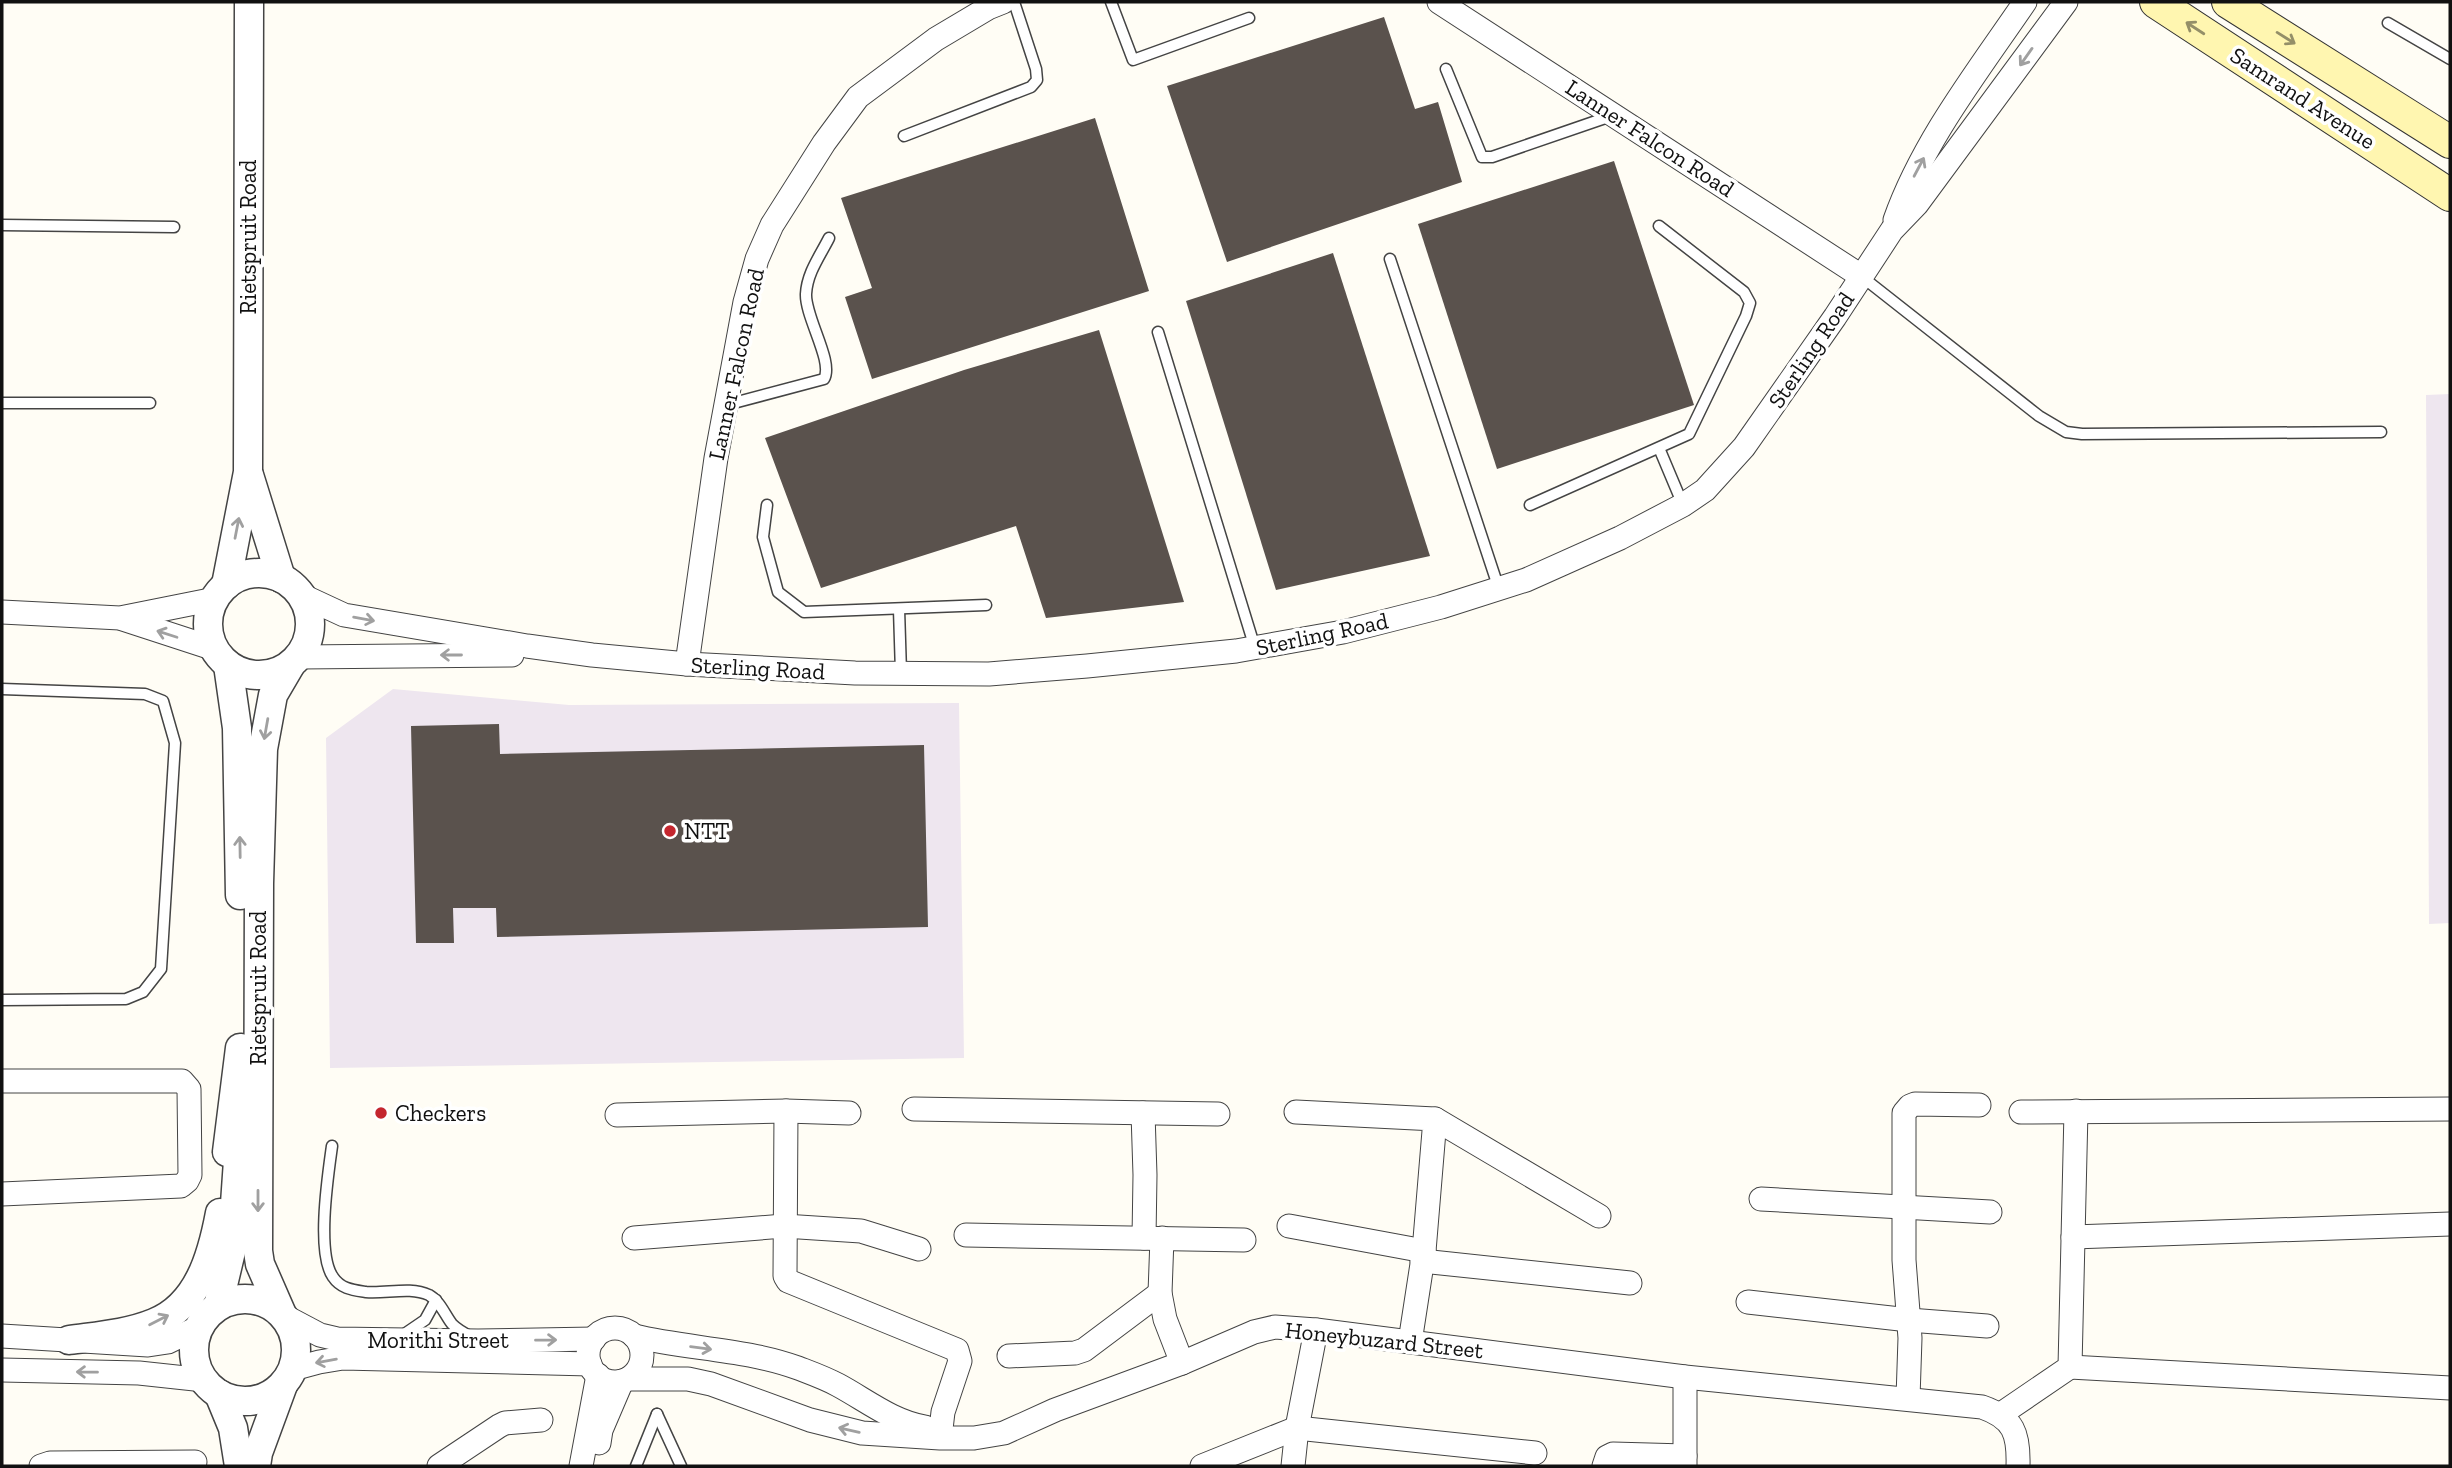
<svg xmlns="http://www.w3.org/2000/svg" width="2452" height="1468" viewBox="0 0 2452 1468" font-family="'Zilla Slab',serif">
<style>
.industrial{fill:#eee6ef}
.building{fill:#5a524d}
.lines{fill:none;stroke-linecap:round;stroke-linejoin:round}
.service-casing{stroke:#444;stroke-width:13}
.minor-casing{stroke:#444;stroke-width:25}
.tertiary-casing{stroke:#444;stroke-width:31}
.secondary-casing{stroke:#333;stroke-width:34}
.service{stroke:#fff;stroke-width:10}
.minor{stroke:#fff;stroke-width:23}
.tertiary{stroke:#fff;stroke-width:28}
.secondary{stroke:#fff6b0;stroke-width:32}
.oneway{stroke:#948f68}
.oneway2{stroke:#a0a0a0}
.poi-dot{fill:#c4262e;stroke:#fff;stroke-width:2.5}
.labels{text-anchor:middle;stroke-width:7;stroke-linejoin:round;paint-order:stroke}
.street-label{font-size:23px;fill:#111;stroke:#fff}
.poi-label{font-size:23px;fill:#111;stroke:#fff;text-anchor:start}
</style>
<rect width="100%" height="100%" fill="#fffdf5"/>
<g class="industrial">
<path d="M 2450,394 L 2450,923 L 2429,924 L 2426,395 Z"/>
<path d="M 393,689 L 569,705 L 959,703 L 964,1058 L 330,1068 L 326,738 Z"/>
</g>
<g class="building">
<path d="M 1384,17 L 1415,109 L 1438,102 L 1462,182 L 1227,262 L 1167,86 Z"/>
<path d="M 1095,118 L 1149,291 L 872,379 L 845,297 L 872,288 L 841,198 Z"/>
<path d="M 1614,161 L 1694,405 L 1497,469 L 1418,224 Z"/>
<path d="M 1333,253 L 1430,556 L 1276,590 L 1186,301 Z"/>
<path d="M 1099,330 L 1184,602 L 1046,618 L 1016,526 L 821,588 L 765,438 L 964,370 Z"/>
<path d="M 499,724 L 500,754 L 924,745 L 928,927 L 497,937 L 496,908 L 453,908 L 454,943 L 416,943 L 411,726 Z"/>
</g>
<g class="lines">
<g class="service-casing">
<g id="service">
<path d="M 1111,2 L 1133,60 L 1249,18"/>
<path d="M 2388,23 L 2450,59"/>
<path d="M 1446,69 L 1482,157 L 1492,157 L 1611,116"/>
<path d="M 904,136 L 1031,87 L 1037,80 L 1036,69 L 1014,2"/>
<path d="M 2,225 L 174,227"/>
<path d="M 1390,259 L 1499,589"/>
<path d="M 1861,276 L 2039,416 L 2066,432 L 2082,434 L 2381,432"/>
<path d="M 1158,332 L 1255,648"/>
<path d="M 2,403 L 150,403"/>
<path d="M 726,405 L 824,379 C 834,362 805,317 806,294 C 807,273 820,256 829,238"/>
<path d="M 1659,448 L 1683,505"/>
<path d="M 767,505 L 763,537 L 778,592 L 804,612 L 986,605"/>
<path d="M 1530,505 L 1689,434 L 1746,316 L 1750,303 L 1744,292 L 1659,226"/>
<path d="M 899,609 L 901,673"/>
<path d="M 2,689 L 145,694 L 163,701 L 175,743 L 161,969 L 143,992 L 126,999 L 2,1000"/>
<path d="M 332,1146 C 328,1175 316,1253 333,1277 C 341,1289 353,1290 366,1292 C 386,1294 410,1286 429,1295 C 440,1301 445,1315 452,1324 C 457,1329 464,1333 470,1336"/>
<path d="M 403,1335 L 425,1320 L 436,1300"/>
<path d="M 657,1414 L 681,1466"/>
<path d="M 636,1466 L 657,1414"/>
</g>
</g>
<g class="minor-casing">
<g id="minor">
<path d="M 1439,2 L 1861,276"/>
<path d="M 1895,220 C 1923,141 1978,71 2025,2"/>
<path d="M 301,595 L 344,615 L 527,646 L 592,655 L 687,664 L 855,673 L 989,674 L 1087,666 L 1236,651 L 1343,632 L 1441,607 L 1526,580 L 1620,538 L 1683,505 L 1705,490 L 1744,447 L 1835,317 L 1892,230 L 1917,204 L 2066,2"/>
<path d="M 2,612 L 120,618 L 215,599"/>
<path d="M 123,619 L 215,649"/>
<path d="M 300,657 L 512,655"/>
<path d="M 687,664 L 716,458 L 745,302 L 757,259 L 772,225 L 824,143 L 858,97 L 936,39 L 988,8 L 1003,2"/>
<path d="M 2,1081 L 182,1081 L 189,1089 L 190,1175 L 187,1181 L 181,1186 L 2,1194"/>
<path d="M 914,1109 L 1218,1114"/>
<path d="M 786,1111 L 785,1276 L 788,1281 L 957,1350 L 960,1361 L 943,1412 L 941,1429"/>
<path d="M 1296,1112 L 1435,1119 L 1424,1251 L 1410,1342"/>
<path d="M 2021,1112 L 2450,1109"/>
<path d="M 1143,1113 L 1145,1175 L 1144,1238"/>
<path d="M 617,1115 L 786,1111 L 849,1113"/>
<path d="M 1435,1119 L 1599,1216"/>
<path d="M 1761,1199 L 1990,1212"/>
<path d="M 1289,1226 L 1424,1251"/>
<path d="M 966,1235 L 1244,1240"/>
<path d="M 2073,1237 L 2450,1224"/>
<path d="M 634,1238 L 784,1226 L 861,1231 L 919,1249"/>
<path d="M 1162,1238 L 1160,1293 L 1165,1319 L 1182,1363"/>
<path d="M 1422,1261 L 1630,1283"/>
<path d="M 1748,1302 L 1909,1320 L 1987,1326"/>
<path d="M 286,1317 L 320,1335 L 337,1339 L 478,1341 L 594,1339"/>
<circle cx="615" cy="1355" r="27"/>
<path d="M 2,1336 L 148,1345 L 168,1342 L 199,1327"/>
<path d="M 634,1336 C 688,1349 746,1349 798,1368 C 811,1373 825,1378 838,1385 C 866,1400 893,1422 925,1427"/>
<path d="M 1009,1356 L 1075,1353 L 1084,1350 L 1160,1293"/>
<path d="M 2070,1367 L 2450,1388"/>
<path d="M 293,1369 L 319,1362 L 343,1358 L 590,1364"/>
<path d="M 2,1370 L 139,1373 L 204,1380"/>
<path d="M 628,1379 L 688,1379 L 711,1384 L 810,1420 L 862,1433 L 940,1438 L 974,1438 L 1004,1433 L 1055,1410 L 1182,1363 L 1254,1332 L 1275,1327 L 1316,1330 L 1685,1377 L 1982,1407 C 2014,1418 2019,1434 2018,1466"/>
<path d="M 1908,1398 L 1910,1338 L 1904,1260 L 1904,1113 L 1910,1106 L 1915,1104 L 1979,1105"/>
<path d="M 2001,1414 L 2070,1367 L 2076,1111"/>
<path d="M 599,1443 L 601,1430 L 622,1381"/>
<path d="M 41,1466 L 50,1463 L 195,1462"/>
<path d="M 439,1466 L 499,1426 L 505,1423 L 541,1420"/>
<path d="M 581,1466 L 598,1375"/>
<path d="M 1202,1466 L 1297,1428 L 1535,1453"/>
<path d="M 1293,1466 L 1297,1428 L 1316,1330"/>
<path d="M 1604,1466 L 1607,1457 L 1613,1454 L 1685,1456"/>
<path d="M 1685,1466 L 1685,1377"/>
</g>
</g>
<g class="tertiary-casing">
<g id="tertiary">
<path d="M 249,475 L 281,578"/>
<circle cx="259" cy="624" r="51"/>
<path d="M 226,585 L 248,472 L 249,2"/>
<path d="M 228,665 L 237,728 L 240,895"/>
<path d="M 227,1152 L 240,1048"/>
<circle cx="245" cy="1350" r="51"/>
<path d="M 218,1306 L 232,1247 L 240,1132"/>
<path d="M 281,1312 L 260,1264 L 258,1251 L 259,883 L 263,749 L 273,695 L 290,666"/>
<path d="M 69,1340 C 97,1336 127,1334 154,1323 C 198,1306 212,1256 220,1213"/>
<path d="M 219,1394 L 233,1428 L 239,1466"/>
<path d="M 256,1466 L 258,1453 L 283,1385"/>
</g>
</g>
<g class="secondary-casing">
<g id="secondary">
<path d="M 2156,2 L 2450,195"/>
<path d="M 2228,2 L 2450,142"/>
</g>
</g>
<use href="#service" class="service"/>
<use href="#minor" class="minor"/>
<use href="#tertiary" class="tertiary"/>
<use href="#secondary" class="secondary"/>
</g>
<defs><path id="oneway-shaft" d="M-6 0H5M1.5-3L5.5 0L1.5 3" fill="none" stroke-width="1.6" stroke-linecap="round" stroke-linejoin="round" transform="scale(1.75)"/></defs>
<g class="oneway">
<use href="#oneway-shaft" transform="translate(2195 28) rotate(-147)"/>
<use href="#oneway-shaft" transform="translate(2286 38) rotate(32)"/>
</g>
<g class="oneway2">
<use href="#oneway-shaft" transform="translate(2026 57) rotate(125)"/>
<use href="#oneway-shaft" transform="translate(1919 167) rotate(-62)"/>
<use href="#oneway-shaft" transform="translate(237 528) rotate(-79)"/>
<use href="#oneway-shaft" transform="translate(364 619) rotate(10)"/>
<use href="#oneway-shaft" transform="translate(167 634) rotate(-162)"/>
<use href="#oneway-shaft" transform="translate(451 655) rotate(-180)"/>
<use href="#oneway-shaft" transform="translate(266 729) rotate(100)"/>
<use href="#oneway-shaft" transform="translate(240 847) rotate(-91)"/>
<use href="#oneway-shaft" transform="translate(258 1201) rotate(90)"/>
<use href="#oneway-shaft" transform="translate(159 1320) rotate(-27)"/>
<use href="#oneway-shaft" transform="translate(546 1340) rotate(-1)"/>
<use href="#oneway-shaft" transform="translate(701 1348) rotate(7)"/>
<use href="#oneway-shaft" transform="translate(326 1361) rotate(170)"/>
<use href="#oneway-shaft" transform="translate(87 1372) rotate(-179)"/>
<use href="#oneway-shaft" transform="translate(849 1430) rotate(-167)"/>
</g>
<g class="poi-dot">
<circle cx="670" cy="831" r="7"/>
<circle cx="381" cy="1113" r="7"/>
</g>
<g class="labels">
<g class="street-label">
<text transform="translate(2303 98) rotate(33)" y="8">Samrand Avenue</text>
<text transform="translate(1650 138) rotate(33)" y="8">Lanner Falcon Road</text>
<text transform="translate(248 237) rotate(-90)" y="8">Rietspruit Road</text>
<text transform="translate(1811 350) rotate(-56)" y="8">Sterling Road</text>
<text transform="translate(736 364) rotate(-78)" y="8">Lanner Falcon Road</text>
<text transform="translate(1322 634) rotate(-12)" y="8">Sterling Road</text>
<text transform="translate(758 668) rotate(3)" y="8">Sterling Road</text>
<text transform="translate(258 988) rotate(-90)" y="8">Rietspruit Road</text>
<text x="438" y="1348">Morithi Street</text>
<text transform="translate(1384 1340) rotate(6)" y="8">Honeybuzard Street</text>
</g>
<g class="poi-label">
<text x="684" y="839">NTT</text>
<text x="395" y="1121">Checkers</text>
</g>
</g>
<rect width="2452" height="1468" fill="none" stroke="#111111" stroke-width="7"/>
</svg>
